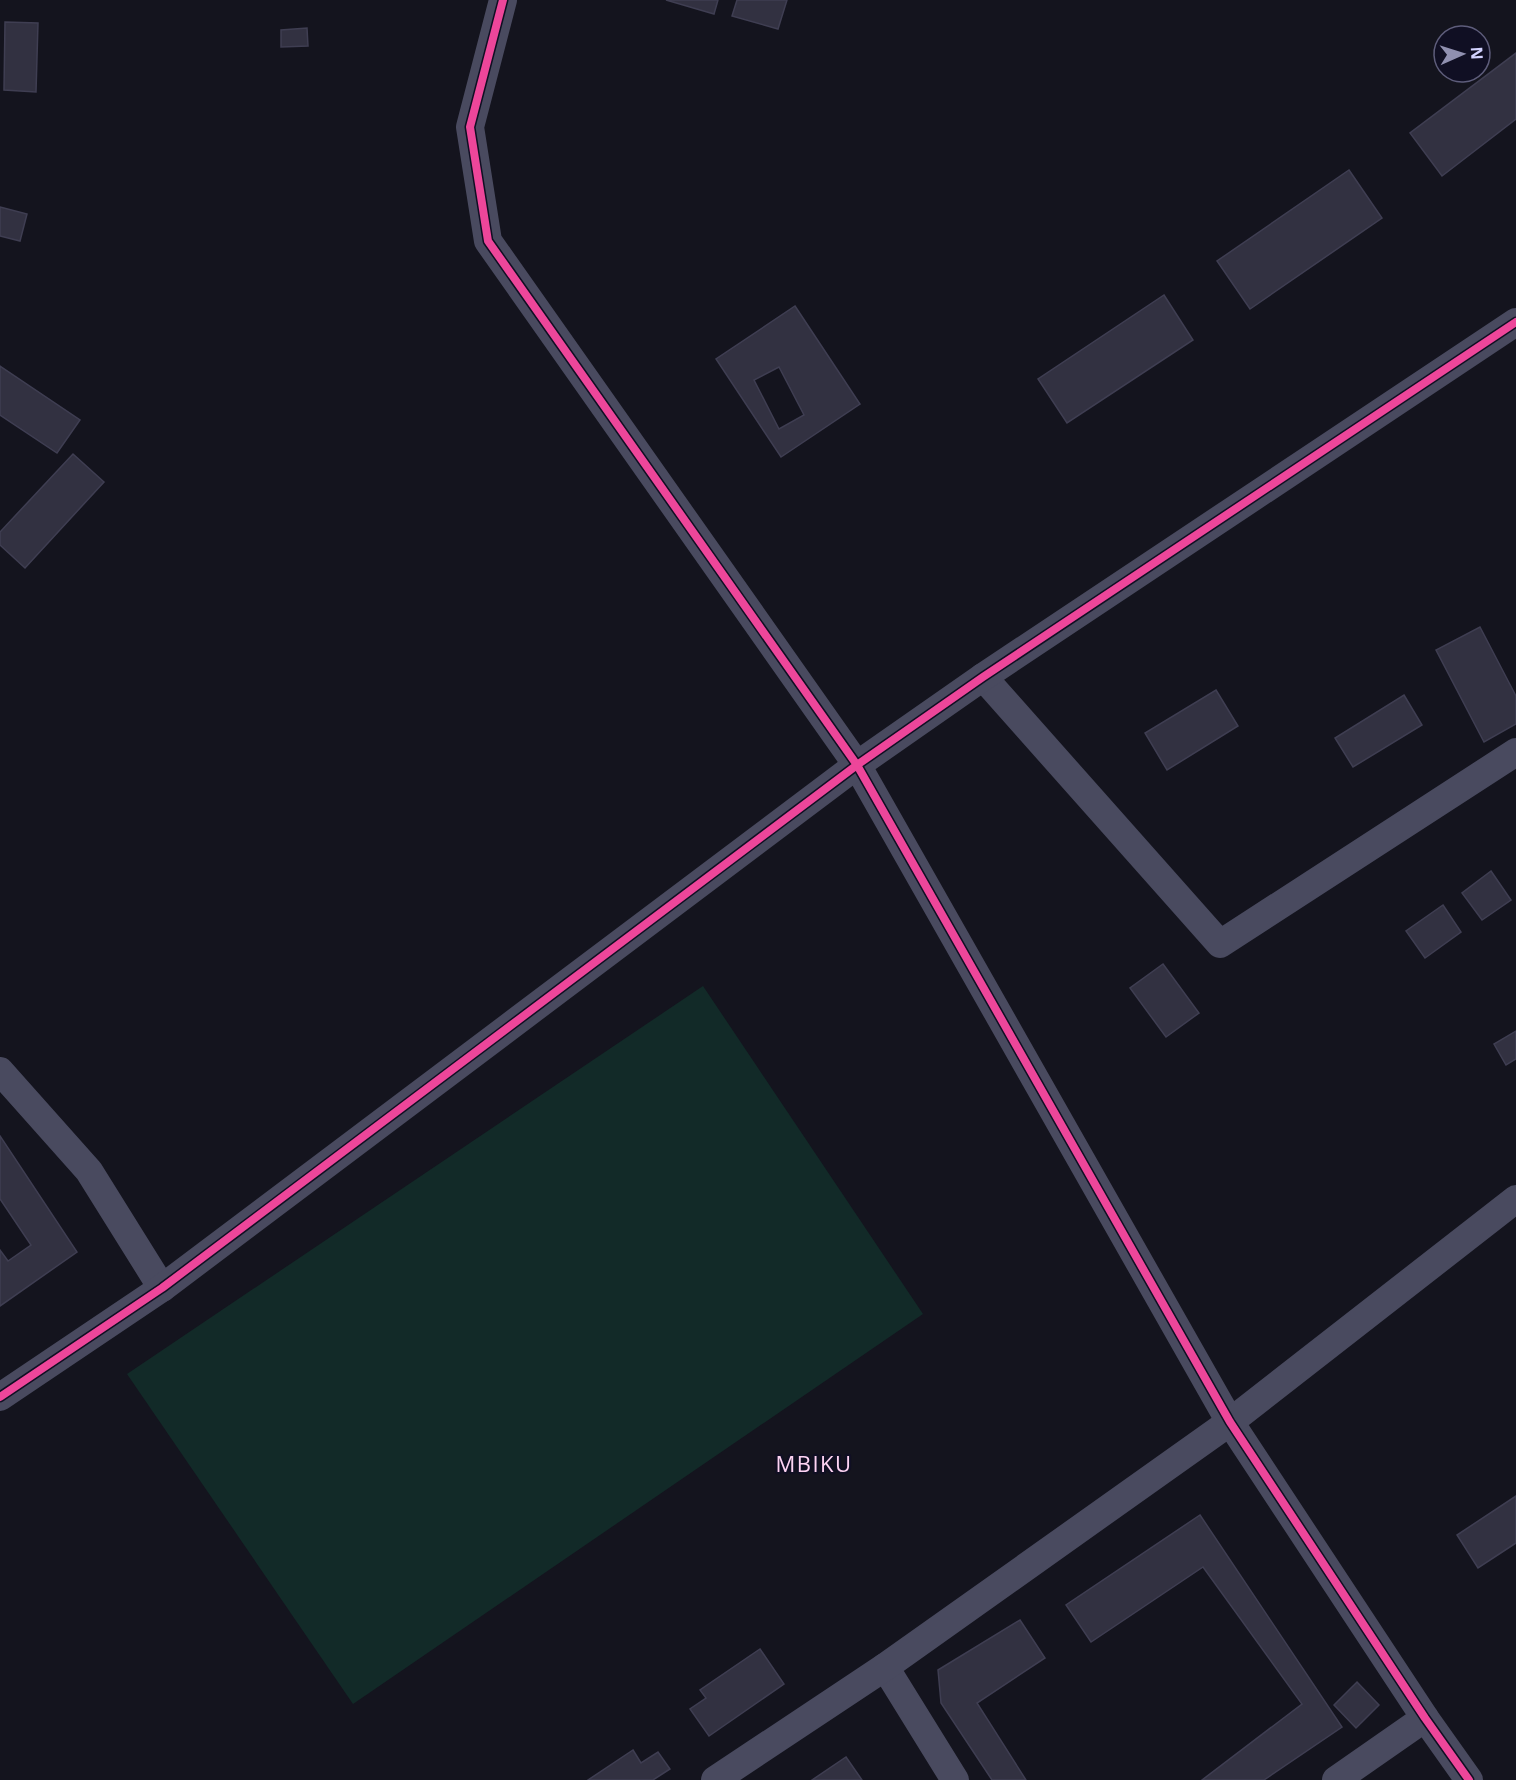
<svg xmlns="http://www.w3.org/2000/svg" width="1516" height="1780" viewBox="0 0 1516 1780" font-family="'Open Sans',sans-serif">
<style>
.green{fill:#122a28}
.building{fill:#323141;stroke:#3f3e52;stroke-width:1.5;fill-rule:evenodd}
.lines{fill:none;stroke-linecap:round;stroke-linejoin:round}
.street{stroke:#494a5f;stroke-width:28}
.cycleway-casing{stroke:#100f23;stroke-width:11}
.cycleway{stroke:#ed469a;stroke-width:8}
.labels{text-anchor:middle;stroke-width:4.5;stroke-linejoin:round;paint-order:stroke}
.quarter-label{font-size:22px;letter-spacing:1.5px;fill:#fed4f3;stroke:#100f23}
</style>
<rect width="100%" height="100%" fill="#14141e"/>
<path class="green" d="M 703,986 L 923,1314 L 353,1704 L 127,1374 Z"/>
<g class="building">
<path d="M 666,0 L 718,0 L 714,14 Z"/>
<path d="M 737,0 L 787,0 L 778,29 L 732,16 Z"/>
<path d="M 5,22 L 38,23 L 36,92 L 4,90 Z"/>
<path d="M 307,28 L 308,46 L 281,47 L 281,30 Z"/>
<path d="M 1516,53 L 1516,119 L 1442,176 L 1410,133 Z"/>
<path d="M 1349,170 L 1382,218 L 1250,309 L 1217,261 Z"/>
<path d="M 0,207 L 27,214 L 20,241 L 0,236 Z"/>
<path d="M 1164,295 L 1193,340 L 1067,423 L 1038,379 Z"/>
<path d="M 795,306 L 860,404 L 781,457 L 716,359 ZM 779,367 L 804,415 L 779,429 L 754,380 Z"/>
<path d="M 0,366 L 80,420 L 57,453 L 0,415 Z"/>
<path d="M 73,454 L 104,482 L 25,568 L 0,545 L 0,532 Z"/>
<path d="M 1480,627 L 1516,696 L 1516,724 L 1484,742 L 1436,650 Z"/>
<path d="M 1216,690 L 1238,726 L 1167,770 L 1145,733 Z"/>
<path d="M 1404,695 L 1422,725 L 1353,767 L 1335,738 Z"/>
<path d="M 1491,871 L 1511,900 L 1482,920 L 1462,893 Z"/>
<path d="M 1443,905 L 1461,932 L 1425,958 L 1406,931 Z"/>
<path d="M 1163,964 L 1199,1013 L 1166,1037 L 1130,988 Z"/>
<path d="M 1516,1031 L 1516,1059 L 1506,1065 L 1494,1044 Z"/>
<path d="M 0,1136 L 77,1252 L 0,1306 L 0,1250 L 8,1261 L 31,1245 L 0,1199 Z"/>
<path d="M 1516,1496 L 1516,1543 L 1478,1568 L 1457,1535 Z"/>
<path d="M 1200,1515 L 1342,1727 L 1264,1780 L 1202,1780 L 1302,1704 L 1203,1567 L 1091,1642 L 1066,1605 Z"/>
<path d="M 1020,1620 L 1045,1658 L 977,1703 L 1026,1780 L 992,1780 L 941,1703 L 938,1670 Z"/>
<path d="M 760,1649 L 784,1684 L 709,1736 L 690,1709 L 706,1698 L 700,1690 Z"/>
<path d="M 1357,1682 L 1379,1705 L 1356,1728 L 1334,1705 Z"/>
<path d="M 633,1750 L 641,1763 L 658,1752 L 670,1769 L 653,1780 L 588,1780 Z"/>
<path d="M 846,1757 L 862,1780 L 812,1780 Z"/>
</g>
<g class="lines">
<g class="street">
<path d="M 503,0 L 470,127 L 488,241 L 857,765 L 1230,1422 L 1425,1718 L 1469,1780"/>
<path d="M 983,677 L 1220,944 L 1516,752"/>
<path d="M 0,1071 L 89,1171 L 162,1288"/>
<path d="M 0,1397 L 162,1288 L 857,765 L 983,677 L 1516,322"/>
<path d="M 885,1667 L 955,1780"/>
<path d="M 715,1780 L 885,1667 L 1230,1422 L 1516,1199"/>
<path d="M 1336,1780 L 1425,1718"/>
</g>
<g class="cycleway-casing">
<g id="cycleway">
<path d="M 503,0 L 470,127 L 488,241 L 857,765 L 1230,1422 L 1425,1718 L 1469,1780"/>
<path d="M 0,1397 L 162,1288 L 857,765 L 983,677 L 1516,322"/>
</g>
</g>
<use href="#cycleway" class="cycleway"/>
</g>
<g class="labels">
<g class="quarter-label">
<text x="814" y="1472">MBIKU</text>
</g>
</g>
<g transform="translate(1462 54) rotate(87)"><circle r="28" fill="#100f23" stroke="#5e5d7b" stroke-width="1.5"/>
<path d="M0-4.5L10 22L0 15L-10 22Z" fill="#9090b0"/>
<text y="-9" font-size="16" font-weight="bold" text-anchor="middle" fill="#d2d2fe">N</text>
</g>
</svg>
